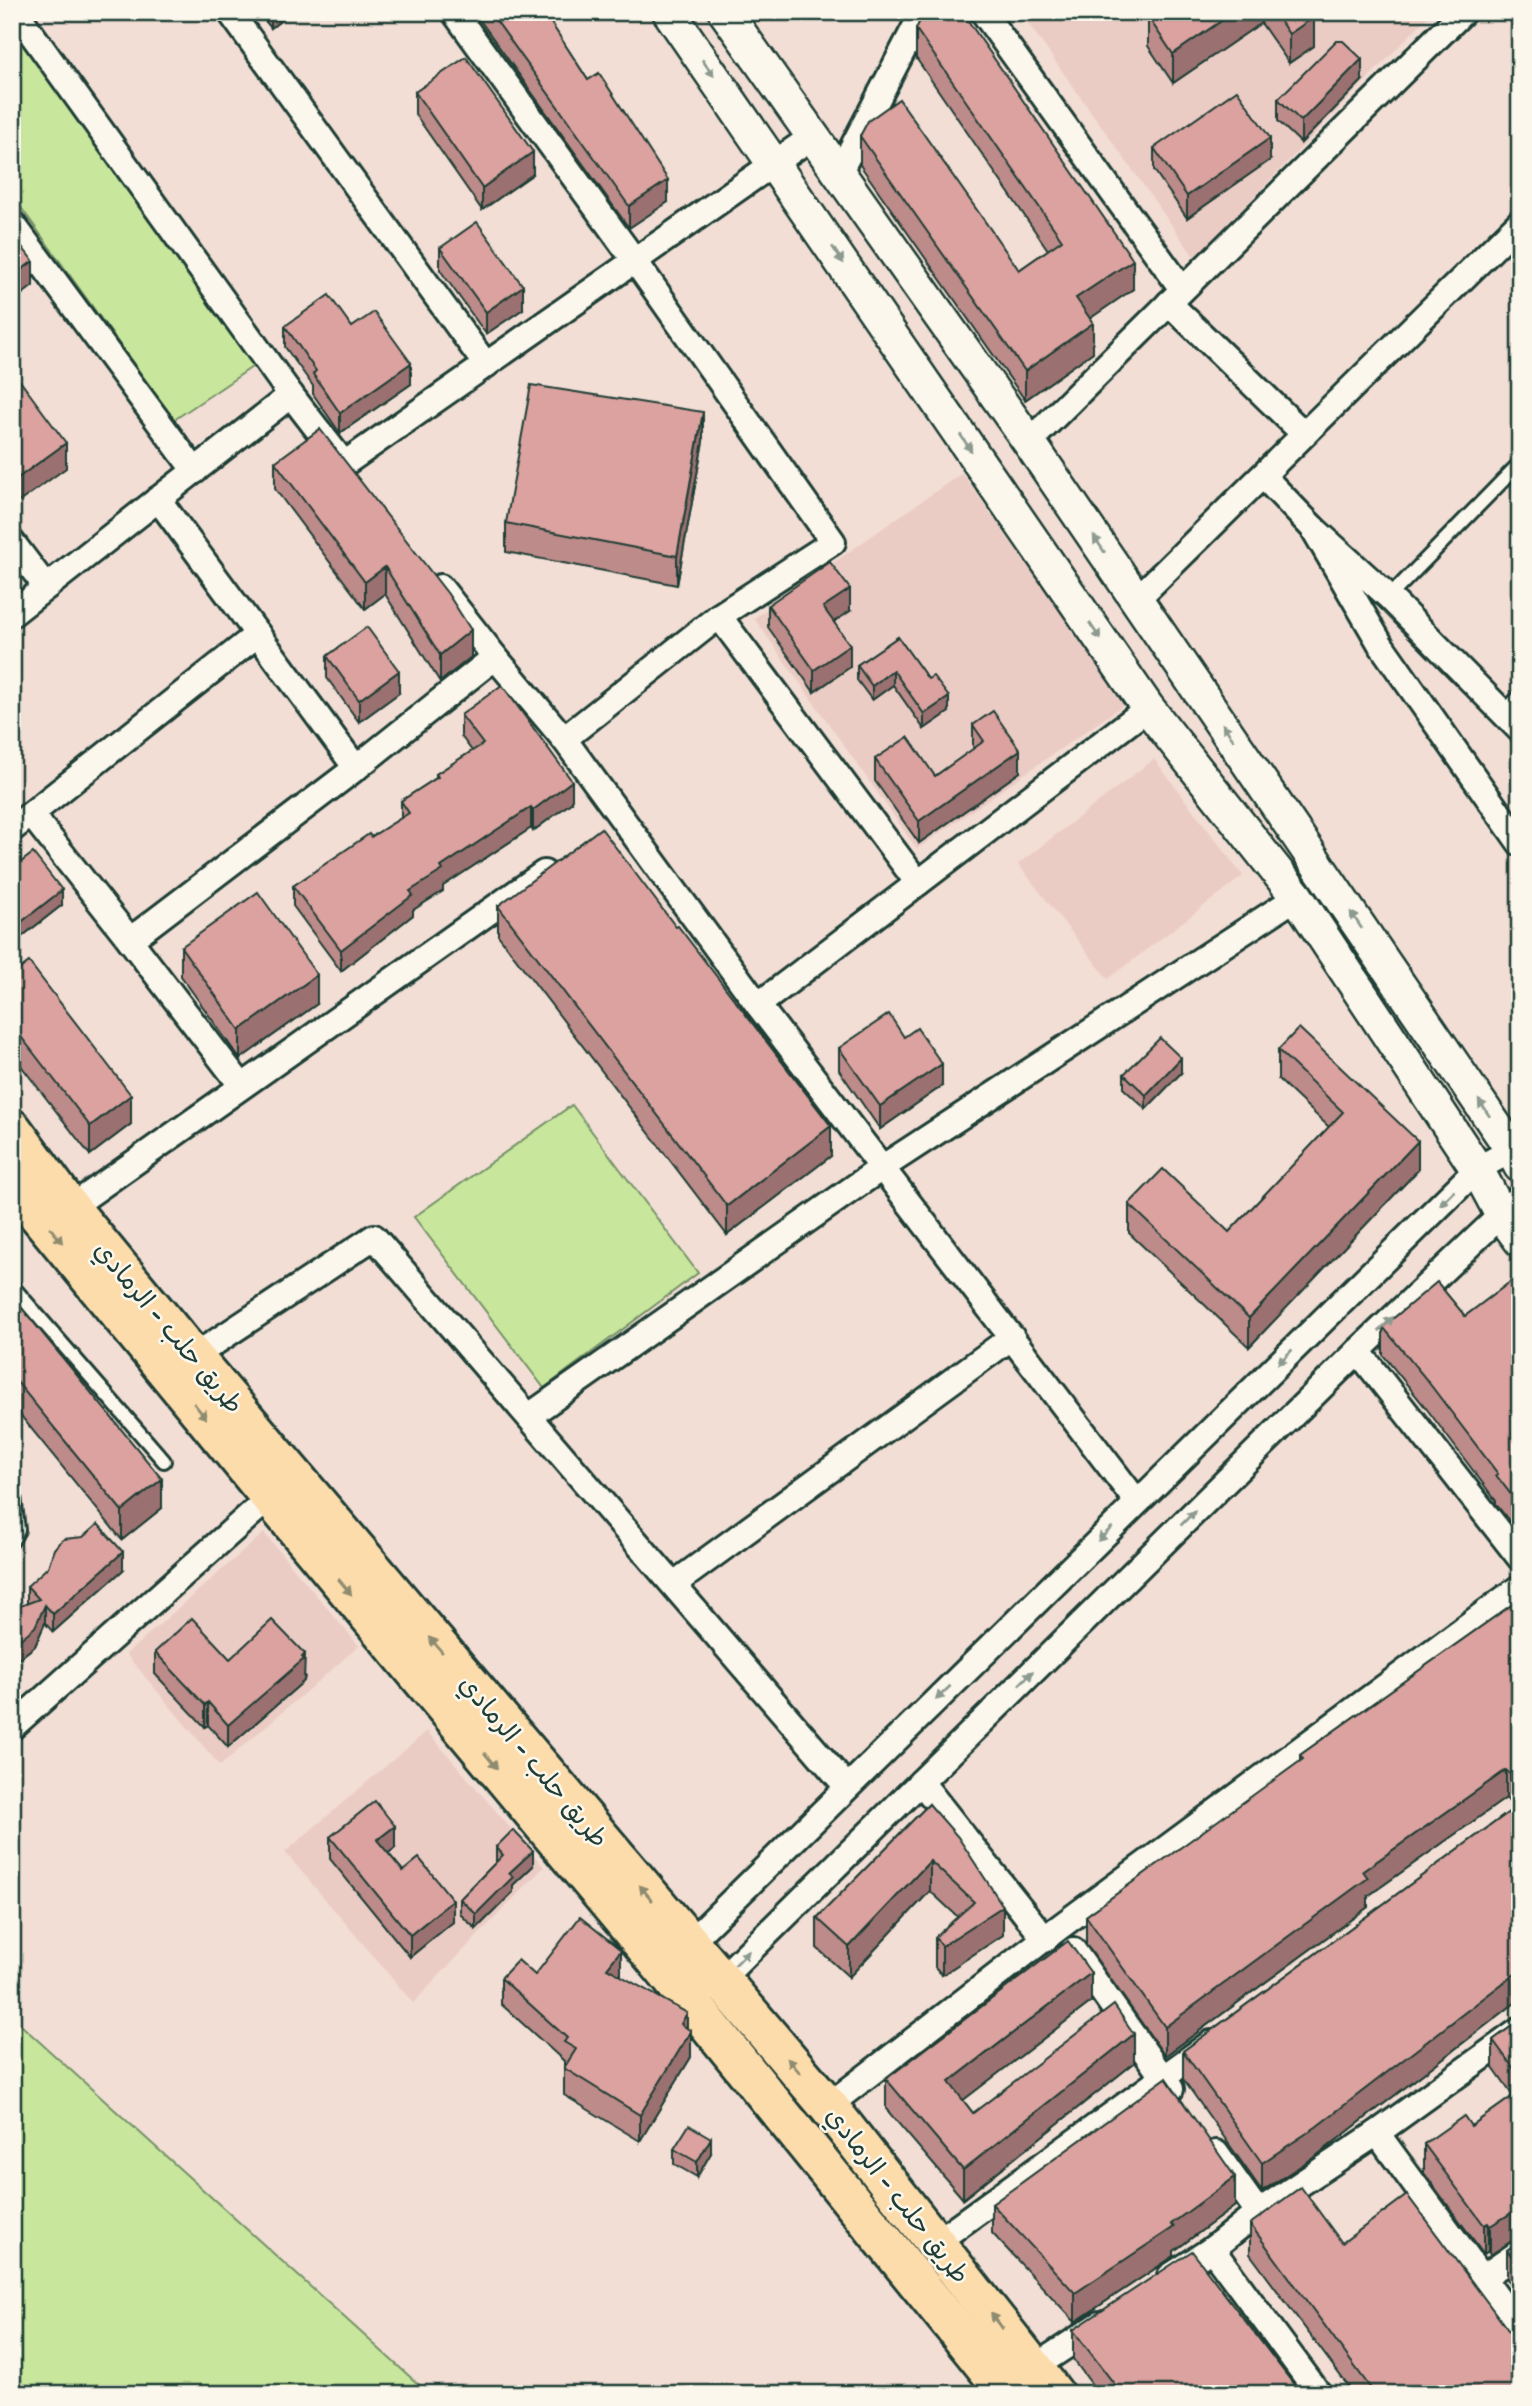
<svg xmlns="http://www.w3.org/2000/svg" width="1532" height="2406" viewBox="0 0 1532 2406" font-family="Sriracha,'Playpen Sans Arabic',sans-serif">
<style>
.built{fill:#ebccc5}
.green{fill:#c9e69d;stroke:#749268;stroke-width:2}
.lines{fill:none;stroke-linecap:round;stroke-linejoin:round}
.service-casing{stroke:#1f3d34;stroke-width:18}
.minor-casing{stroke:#1f3d34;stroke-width:30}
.tertiary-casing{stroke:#1f3d34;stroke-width:37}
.trunk-casing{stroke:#1f3d34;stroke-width:44}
.service{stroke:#fbf7ec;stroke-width:12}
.minor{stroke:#fbf7ec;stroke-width:24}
.tertiary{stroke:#fbf7ec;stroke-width:32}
.trunk{stroke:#fddcac;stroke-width:38}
.wall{fill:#bd8b89;stroke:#1f3d34;stroke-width:2}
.shaded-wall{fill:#9a716f;stroke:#1f3d34;stroke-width:2}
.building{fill:#dca29f;stroke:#1f3d34;stroke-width:2}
.oneway{fill:#8d9a90}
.oneway2{fill:#8e8c70}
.labels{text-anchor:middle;stroke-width:5;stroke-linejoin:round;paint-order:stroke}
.street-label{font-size:26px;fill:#1f3d34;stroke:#fbf7ec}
</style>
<rect width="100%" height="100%" fill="#f2ded5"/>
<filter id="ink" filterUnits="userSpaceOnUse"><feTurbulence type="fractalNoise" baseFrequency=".0143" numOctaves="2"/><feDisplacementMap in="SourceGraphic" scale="14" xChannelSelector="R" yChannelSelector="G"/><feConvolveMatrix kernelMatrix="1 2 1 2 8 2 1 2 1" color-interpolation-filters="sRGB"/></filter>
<g filter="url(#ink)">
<g class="built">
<path d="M 1020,12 L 1432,12 L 1195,258 Z"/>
<path d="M 962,473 L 1125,704 L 917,849 L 754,618 Z"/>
<path d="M 1154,759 L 1243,876 L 1108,979 L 1018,864 Z"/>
<path d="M 264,1533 L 359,1646 L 220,1766 L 126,1654 Z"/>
<path d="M 427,1731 L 544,1867 L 413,2003 L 285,1852 Z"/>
</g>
<g class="green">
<path d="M 12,21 L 255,365 L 174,420 L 12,195 Z"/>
<path d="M 572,1105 L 698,1273 L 544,1388 L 414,1217 Z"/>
<path d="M 12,2017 L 429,2394 L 12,2394 Z"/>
</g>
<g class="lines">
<g class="service-casing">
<g id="service">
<path d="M 1389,597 L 1520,463"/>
<path d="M 1503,713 L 1520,696"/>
<path d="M 12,1286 L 164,1461"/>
<path d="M 12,1479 L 18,1530 L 12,1541"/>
</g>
</g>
<g class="minor-casing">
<g id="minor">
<path d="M 16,12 L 291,395 L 338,456"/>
<path d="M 230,12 L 486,365"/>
<path d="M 454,12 L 635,261 L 833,542 L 719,616 L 564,739"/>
<path d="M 983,12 L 1182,289"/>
<path d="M 839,173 L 923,12"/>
<path d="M 12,223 L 195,471"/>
<path d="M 1169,303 L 1304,434"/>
<path d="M 1029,442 L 1463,12"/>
<path d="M 344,464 L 813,136"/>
<path d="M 1263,476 L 1313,528 L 1389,597 L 1520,730"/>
<path d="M 158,499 L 356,768"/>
<path d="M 1313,528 L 1381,645 L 1520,843"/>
<path d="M 12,542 L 46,587"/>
<path d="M 440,587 L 495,657 L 564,739 L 758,1005 L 1137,1502"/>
<path d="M 1137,599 L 1520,222"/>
<path d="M 12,614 L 291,395"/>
<path d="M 719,616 L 918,883"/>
<path d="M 31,814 L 130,940"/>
<path d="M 12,829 L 258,634"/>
<path d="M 758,1005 L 1148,708"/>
<path d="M 241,1085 L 130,940 L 356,768 L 495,657"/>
<path d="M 70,1208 L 544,873"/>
<path d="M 1358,1351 L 1520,1558"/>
<path d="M 193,1357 L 374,1237 L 847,1787"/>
<path d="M 529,1416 L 883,1167 L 1297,897"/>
<path d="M 674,1584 L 1012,1337"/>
<path d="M 12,1727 L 270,1497"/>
<path d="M 921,1782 L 1045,1939"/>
<path d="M 1073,1950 L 1171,2089"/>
<path d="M 680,1952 L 1477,1169 L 1512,1150 L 1520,1142"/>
<path d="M 712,1988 L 1358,1351 L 1520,1197"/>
<path d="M 828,2106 L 1057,1929 L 1520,1587"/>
<path d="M 1377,2133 L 1520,2329"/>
<path d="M 1216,2153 L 1258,2212"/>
<path d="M 936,2242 L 1211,2043"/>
<path d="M 1212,2249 L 1319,2394"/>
<path d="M 1170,2276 L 1212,2249 L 1258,2212 L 1377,2133 L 1520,2030"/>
<path d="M 1482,2278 L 1520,2252"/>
<path d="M 1033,2368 L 1100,2324"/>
</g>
</g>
<g class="tertiary-casing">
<g id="tertiary">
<path d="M 669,12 L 1148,708 L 1297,897 L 1477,1169 L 1501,1214 L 1520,1240"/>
<path d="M 725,12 L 1029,442 L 1512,1150 L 1520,1166"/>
</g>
</g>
<g class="trunk-casing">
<g id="trunk">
<path d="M 12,1129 L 70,1208 L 193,1357 L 828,2106 L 1054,2394"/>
<path d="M 12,1183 L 270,1497 L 663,1968 L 1008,2394"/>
</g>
</g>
<use href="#service" class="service"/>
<use href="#minor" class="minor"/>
<use href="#tertiary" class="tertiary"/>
<use href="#trunk" class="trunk"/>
</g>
<g class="wall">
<path d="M 258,12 L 292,12 L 271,28 Z"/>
<path d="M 474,12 L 549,12 L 549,14 L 546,16 L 668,202 L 629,228 Z"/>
<path d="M 1155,12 L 1311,12 L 1314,46 L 1289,63 L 1261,23 L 1173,83 L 1148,46 L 1148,17 Z"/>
<path d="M 916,29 L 1133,289 L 1090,318 L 1093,352 L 1025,400 L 860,165 L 860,136 L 1019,270 L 1048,250 L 916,58 Z"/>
<path d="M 1362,81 L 1301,143 L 1278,121 L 1278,99 Z"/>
<path d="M 415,92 L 533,174 L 482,210 L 415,114 Z"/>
<path d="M 1154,148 L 1270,160 L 1187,218 L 1154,170 Z"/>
<path d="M 440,248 L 523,309 L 486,334 L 440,270 Z"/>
<path d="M 285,326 L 352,327 L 411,384 L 340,433 L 313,394 L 313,386 L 285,347 Z"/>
<path d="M 703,441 L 677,585 L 506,552 L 506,523 Z"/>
<path d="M 275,462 L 471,630 L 471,657 L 440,682 L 385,594 L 365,609 L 275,489 Z"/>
<path d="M 768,605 L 850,611 L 834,622 L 850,667 L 814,692 L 768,627 Z"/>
<path d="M 898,637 L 928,679 L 949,712 L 924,729 L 893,685 L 872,700 L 857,680 L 857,665 Z"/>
<path d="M 327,656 L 399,693 L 359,722 L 327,678 Z"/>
<path d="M 461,715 L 572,802 L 533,831 L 531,828 L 443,886 L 443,891 L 413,910 L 413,915 L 341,971 L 293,906 L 293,886 L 401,818 L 401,801 L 436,778 L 436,774 L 472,751 L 461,736 Z"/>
<path d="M 973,725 L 1020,772 L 919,843 L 875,781 L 875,759 L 935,776 L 974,749 L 973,747 Z"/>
<path d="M 12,869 L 62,905 L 20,938 L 12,928 Z"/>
<path d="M 498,906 L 831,1156 L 727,1235 L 498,935 Z"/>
<path d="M 181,947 L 317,1004 L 240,1059 L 181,976 Z"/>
<path d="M 12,975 L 131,1124 L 90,1155 L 12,1054 Z"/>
<path d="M 904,1037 L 942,1086 L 880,1129 L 839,1070 L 839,1048 Z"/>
<path d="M 1278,1050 L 1418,1170 L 1249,1347 L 1129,1233 L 1129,1204 L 1229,1232 L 1329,1127 L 1278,1079 Z"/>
<path d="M 1181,1073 L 1146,1109 L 1124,1089 L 1124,1074 Z"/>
<path d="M 1520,1279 L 1520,1535 L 1496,1504 L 1496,1501 L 1426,1408 L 1383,1355 L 1383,1327 L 1465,1316 Z"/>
<path d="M 12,1296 L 162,1508 L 122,1540 L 12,1405 Z"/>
<path d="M 123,1570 L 53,1632 L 45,1623 L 35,1646 L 12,1664 L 12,1614 L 27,1603 L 27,1586 Z"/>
<path d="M 1520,1599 L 1520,1799 L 1510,1803 L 1506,1798 L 1368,1896 L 1368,1907 L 1165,2056 L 1086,1944 L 1086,1916 L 1300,1762 L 1300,1755 Z"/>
<path d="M 155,1652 L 230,1659 L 305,1676 L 304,1681 L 228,1747 L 208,1725 L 205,1727 L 155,1674 Z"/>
<path d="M 929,1804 L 1003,1935 L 942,1975 L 935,1967 L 935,1937 L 958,1917 L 930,1891 L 849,1977 L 817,1948 L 817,1918 Z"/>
<path d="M 1520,1804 L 1520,1999 L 1316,2156 L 1262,2191 L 1183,2079 L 1183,2051 Z"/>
<path d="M 330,1837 L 395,1848 L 388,1853 L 403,1871 L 453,1922 L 410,1957 L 330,1859 Z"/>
<path d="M 496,1847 L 533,1866 L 513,1885 L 513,1892 L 476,1929 L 460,1914 L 460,1899 L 496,1862 Z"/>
<path d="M 535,1975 L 621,1976 L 687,2028 L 691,2057 L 640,2141 L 564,2095 L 564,2061 L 501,2004 L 501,1978 Z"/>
<path d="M 1091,2002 L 963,2100 L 973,2113 L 1134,2063 L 963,2199 L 886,2109 L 886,2079 Z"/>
<path d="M 1520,2020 L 1520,2238 L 1518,2237 L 1490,2255 L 1488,2251 L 1484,2254 L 1424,2173 L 1424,2144 L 1471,2126 L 1513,2096 L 1493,2068 L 1493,2040 Z"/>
<path d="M 674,2149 L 711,2153 L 697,2177 L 674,2164 Z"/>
<path d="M 992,2204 L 1235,2206 L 1174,2251 L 1174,2256 L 1075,2322 L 992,2233 Z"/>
<path d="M 1250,2224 L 1342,2243 L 1520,2394 L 1354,2394 L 1250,2254 Z"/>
<path d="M 1520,2241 L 1520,2296 L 1507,2279 L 1507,2250 Z"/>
<path d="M 1073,2330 L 1301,2394 L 1099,2394 L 1073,2359 Z"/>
</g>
<g class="shaded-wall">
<path d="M 271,12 L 292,12 L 271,28 Z"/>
<path d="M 1234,12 L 1261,12 L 1261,23 L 1173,83 L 1173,54 Z"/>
<path d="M 1314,17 L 1314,46 L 1289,63 L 1289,34 Z"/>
<path d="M 1362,59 L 1362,81 L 1301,143 L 1301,121 Z"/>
<path d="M 1270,138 L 1270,160 L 1187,218 L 1187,196 Z"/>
<path d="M 533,152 L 533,174 L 482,210 L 482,188 Z"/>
<path d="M 668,180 L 668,202 L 629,228 L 629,206 Z"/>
<path d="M 1133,260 L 1133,289 L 1076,328 L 1076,298 Z"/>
<path d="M 33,261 L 33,286 L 12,302 L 12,277 Z"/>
<path d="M 523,286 L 523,309 L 486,334 L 486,312 Z"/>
<path d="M 1093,323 L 1093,352 L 1025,400 L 1025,371 Z"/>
<path d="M 411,363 L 411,384 L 340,433 L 340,413 Z"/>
<path d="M 703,412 L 703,441 L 677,585 L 677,556 Z"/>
<path d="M 66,443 L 66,468 L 12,507 L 12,482 Z"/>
<path d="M 385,567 L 385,594 L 365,609 L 365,582 Z"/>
<path d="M 850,589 L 850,611 L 823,629 L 823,607 Z"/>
<path d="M 471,630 L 471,657 L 440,682 L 440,655 Z"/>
<path d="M 850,645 L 850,667 L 814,692 L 814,670 Z"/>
<path d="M 893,670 L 893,685 L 872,700 L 872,686 Z"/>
<path d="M 399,671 L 399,693 L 359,722 L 359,700 Z"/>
<path d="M 949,697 L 949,712 L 924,729 L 924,714 Z"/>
<path d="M 1020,750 L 1020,772 L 919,843 L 919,821 Z"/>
<path d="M 572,781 L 572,802 L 533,831 L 533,810 Z"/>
<path d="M 531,807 L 531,828 L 443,886 L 443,891 L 413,910 L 413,915 L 341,971 L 341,950 L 410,891 L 441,867 Z"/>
<path d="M 62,890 L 62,905 L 20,938 L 20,923 Z"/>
<path d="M 317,975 L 317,1004 L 240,1059 L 240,1030 Z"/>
<path d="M 1181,1058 L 1181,1073 L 1146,1109 L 1146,1095 Z"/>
<path d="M 942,1064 L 942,1086 L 880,1129 L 880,1106 Z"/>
<path d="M 131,1095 L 131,1124 L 90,1155 L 90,1126 Z"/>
<path d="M 831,1126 L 831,1156 L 727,1235 L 727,1206 Z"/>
<path d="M 1418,1141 L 1418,1170 L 1249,1347 L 1249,1318 Z"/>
<path d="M 162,1479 L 162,1508 L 122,1540 L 122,1511 Z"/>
<path d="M 123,1552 L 123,1570 L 53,1632 L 53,1614 Z"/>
<path d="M 45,1605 L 45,1623 L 35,1646 L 12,1664 L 12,1646 Z"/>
<path d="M 305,1654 L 304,1681 L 228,1747 L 228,1725 Z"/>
<path d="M 208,1702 L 208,1725 L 205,1727 L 205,1705 Z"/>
<path d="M 1506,1770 L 1506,1798 L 1368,1896 L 1368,1907 L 1165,2056 L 1165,2027 L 1363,1871 Z"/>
<path d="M 1519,1771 L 1519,1799 L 1510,1803 L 1510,1774 Z"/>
<path d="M 395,1826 L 395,1848 L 377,1862 L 377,1840 Z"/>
<path d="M 533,1851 L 533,1866 L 513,1885 L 513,1892 L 476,1929 L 476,1914 L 509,1873 Z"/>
<path d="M 930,1861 L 930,1891 L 849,1977 L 849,1947 Z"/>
<path d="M 453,1900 L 453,1922 L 410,1957 L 410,1935 Z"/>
<path d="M 1003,1906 L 1003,1935 L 942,1975 L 942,1946 Z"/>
<path d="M 621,1950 L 621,1976 L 607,1968 Z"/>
<path d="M 1520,1970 L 1520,1999 L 1316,2156 L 1262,2191 L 1262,2163 Z"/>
<path d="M 1091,1973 L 1091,2002 L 949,2111 L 949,2082 Z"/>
<path d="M 687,2013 L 687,2038 L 691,2031 L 691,2057 L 640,2141 L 640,2115 L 681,2024 Z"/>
<path d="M 1134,2034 L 1134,2063 L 963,2199 L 963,2170 Z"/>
<path d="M 711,2138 L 711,2153 L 697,2177 L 697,2162 Z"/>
<path d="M 1235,2177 L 1235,2206 L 1174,2251 L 1174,2256 L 1075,2322 L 1075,2293 Z"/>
<path d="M 1518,2209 L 1518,2237 L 1490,2255 L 1490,2226 Z"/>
<path d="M 1488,2223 L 1488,2251 L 1484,2254 L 1484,2225 Z"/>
</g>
<g class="building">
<path d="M 490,12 L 544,12 L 588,80 L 599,73 L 668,180 L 629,206 Z"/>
<path d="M 924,12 L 962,12 L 1133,260 L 1076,298 L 1093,323 L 1025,371 L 860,136 L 868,121 L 899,99 L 1019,270 L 1062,240 L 916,29 Z"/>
<path d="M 1155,12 L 1234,12 L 1173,54 L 1148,17 Z"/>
<path d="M 1274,12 L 1311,12 L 1314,17 L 1289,34 Z"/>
<path d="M 1336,41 L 1343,41 L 1362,59 L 1301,121 L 1278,99 Z"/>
<path d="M 466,57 L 533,152 L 482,188 L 415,92 Z"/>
<path d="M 1237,90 L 1270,138 L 1187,196 L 1154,148 Z"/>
<path d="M 477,222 L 523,286 L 486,312 L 440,248 Z"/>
<path d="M 12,234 L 33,261 L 12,277 Z"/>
<path d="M 329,295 L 352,327 L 374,312 L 411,363 L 340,413 L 313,374 L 316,371 L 285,326 Z"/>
<path d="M 12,370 L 66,443 L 12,482 Z"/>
<path d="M 531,385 L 703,412 L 677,556 L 506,523 Z"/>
<path d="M 320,429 L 448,594 L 471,630 L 440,655 L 385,567 L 365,582 L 275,462 Z"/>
<path d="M 830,562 L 850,589 L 823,607 L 850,645 L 814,670 L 768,605 Z"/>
<path d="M 367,627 L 399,671 L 359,700 L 327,656 Z"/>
<path d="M 898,637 L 928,679 L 933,676 L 949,697 L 924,714 L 893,670 L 872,686 L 857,665 Z"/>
<path d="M 502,685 L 572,781 L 533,810 L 531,807 L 441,867 L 443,870 L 410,891 L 413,895 L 341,950 L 293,886 L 369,834 L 371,837 L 409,813 L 401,801 L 438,777 L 436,774 L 483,744 L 461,715 Z"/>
<path d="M 993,711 L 1020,750 L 919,821 L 875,759 L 908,737 L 935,776 L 984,741 L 973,725 Z"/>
<path d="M 601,828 L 676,927 L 678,926 L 831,1126 L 727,1206 L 498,906 Z"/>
<path d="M 33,853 L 62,890 L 20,923 L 12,914 L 12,869 Z"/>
<path d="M 258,892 L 317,975 L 240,1030 L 181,947 Z"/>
<path d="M 29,962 L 131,1095 L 90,1126 L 12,1025 L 12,975 Z"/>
<path d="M 889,1014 L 904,1037 L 917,1028 L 942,1064 L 880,1106 L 839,1048 Z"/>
<path d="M 1299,1028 L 1418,1141 L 1249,1318 L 1129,1204 L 1163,1169 L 1229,1232 L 1343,1112 L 1278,1050 Z"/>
<path d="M 1160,1038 L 1181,1058 L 1146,1095 L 1124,1074 Z"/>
<path d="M 1518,1276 L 1520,1279 L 1520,1506 L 1496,1475 L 1498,1474 L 1426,1379 L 1383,1327 L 1437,1282 L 1465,1316 Z"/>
<path d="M 12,1296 L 162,1479 L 122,1511 L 12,1376 Z"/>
<path d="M 98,1524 L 123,1552 L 53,1614 L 45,1605 L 35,1627 L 12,1646 L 12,1614 L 15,1608 L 39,1599 L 27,1586 L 48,1567 L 54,1549 L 59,1543 L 64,1539 L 83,1537 Z"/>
<path d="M 1520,1599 L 1520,1771 L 1510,1774 L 1506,1770 L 1363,1871 L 1368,1878 L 1165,2027 L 1086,1916 L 1303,1759 L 1300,1755 Z"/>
<path d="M 192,1618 L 230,1659 L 272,1620 L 305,1654 L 302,1657 L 304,1659 L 228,1725 L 208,1702 L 205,1705 L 155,1652 Z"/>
<path d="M 375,1801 L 395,1826 L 377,1840 L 403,1871 L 419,1858 L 453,1900 L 410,1935 L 330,1837 Z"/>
<path d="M 929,1804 L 958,1837 L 1003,1906 L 942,1946 L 935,1937 L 974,1902 L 930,1861 L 849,1947 L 817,1918 Z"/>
<path d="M 1520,1804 L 1520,1970 L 1316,2127 L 1262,2163 L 1183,2051 Z"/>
<path d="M 513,1830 L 533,1851 L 509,1873 L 513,1877 L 476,1914 L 460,1899 L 503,1855 L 496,1847 Z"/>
<path d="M 580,1917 L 621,1950 L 607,1968 L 687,2013 L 681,2024 L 691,2031 L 640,2115 L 564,2068 L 576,2049 L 564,2042 L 567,2038 L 501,1978 L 518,1960 L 535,1975 Z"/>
<path d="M 1068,1941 L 1091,1973 L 949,2082 L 973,2113 L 1114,2005 L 1134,2034 L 963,2170 L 886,2079 Z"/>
<path d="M 1520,2020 L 1520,2077 L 1493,2040 Z"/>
<path d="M 1166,2078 L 1235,2177 L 1171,2224 L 1174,2227 L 1075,2293 L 992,2204 Z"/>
<path d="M 1520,2091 L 1520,2209 L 1518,2209 L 1490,2226 L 1488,2223 L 1484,2225 L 1424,2144 L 1464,2116 L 1471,2126 Z"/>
<path d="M 689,2125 L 711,2138 L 697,2162 L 674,2149 Z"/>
<path d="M 1301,2187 L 1342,2243 L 1407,2195 L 1520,2346 L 1520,2394 L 1375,2394 L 1250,2224 Z"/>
<path d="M 1520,2241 L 1520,2268 L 1507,2250 Z"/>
<path d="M 1192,2251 L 1301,2394 L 1122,2394 L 1073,2330 Z"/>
</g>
<defs><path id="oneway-solid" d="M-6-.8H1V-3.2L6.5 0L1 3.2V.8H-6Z" transform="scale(1.75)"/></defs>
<g class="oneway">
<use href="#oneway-solid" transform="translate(708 68) rotate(55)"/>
<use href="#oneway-solid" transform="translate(838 255) rotate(56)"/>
<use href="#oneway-solid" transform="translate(966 443) rotate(56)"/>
<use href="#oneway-solid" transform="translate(1099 544) rotate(-124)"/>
<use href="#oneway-solid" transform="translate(1095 631) rotate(56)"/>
<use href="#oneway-solid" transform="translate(1228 732) rotate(-124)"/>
<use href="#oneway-solid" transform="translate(1356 920) rotate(-124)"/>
<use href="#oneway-solid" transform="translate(1484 1108) rotate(-124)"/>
<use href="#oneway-solid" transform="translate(1447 1198) rotate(135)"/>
<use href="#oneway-solid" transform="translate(1386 1324) rotate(-44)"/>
<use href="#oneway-solid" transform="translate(1285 1357) rotate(135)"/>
<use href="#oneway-solid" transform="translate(1188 1518) rotate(-45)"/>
<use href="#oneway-solid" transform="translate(1105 1534) rotate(136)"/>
<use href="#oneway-solid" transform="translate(1026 1678) rotate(-45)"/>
<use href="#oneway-solid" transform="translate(943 1693) rotate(136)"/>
<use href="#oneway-solid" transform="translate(742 1958) rotate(-45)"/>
</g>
<g class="oneway2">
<use href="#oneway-solid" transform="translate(56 1235) rotate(51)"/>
<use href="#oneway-solid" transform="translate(200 1411) rotate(51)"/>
<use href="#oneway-solid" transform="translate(345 1587) rotate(50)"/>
<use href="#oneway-solid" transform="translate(436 1645) rotate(-130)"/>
<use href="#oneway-solid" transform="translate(491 1761) rotate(50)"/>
<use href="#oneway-solid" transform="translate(646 1893) rotate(-130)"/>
<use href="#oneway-solid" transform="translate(794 2066) rotate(-131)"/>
<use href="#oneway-solid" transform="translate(997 2321) rotate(-127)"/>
</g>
</g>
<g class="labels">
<g class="street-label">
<text transform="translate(169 1327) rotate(50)" y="9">طريق حلب - الرمادي</text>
<text transform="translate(534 1761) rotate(50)" y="9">طريق حلب - الرمادي</text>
<text transform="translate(898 2195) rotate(52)" y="9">طريق حلب - الرمادي</text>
</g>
</g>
<rect width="1532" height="2406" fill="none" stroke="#fbf7ec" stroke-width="42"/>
<rect x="21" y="21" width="1490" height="2364" fill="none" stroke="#1f3d34" stroke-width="2.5" filter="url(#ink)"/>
</svg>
